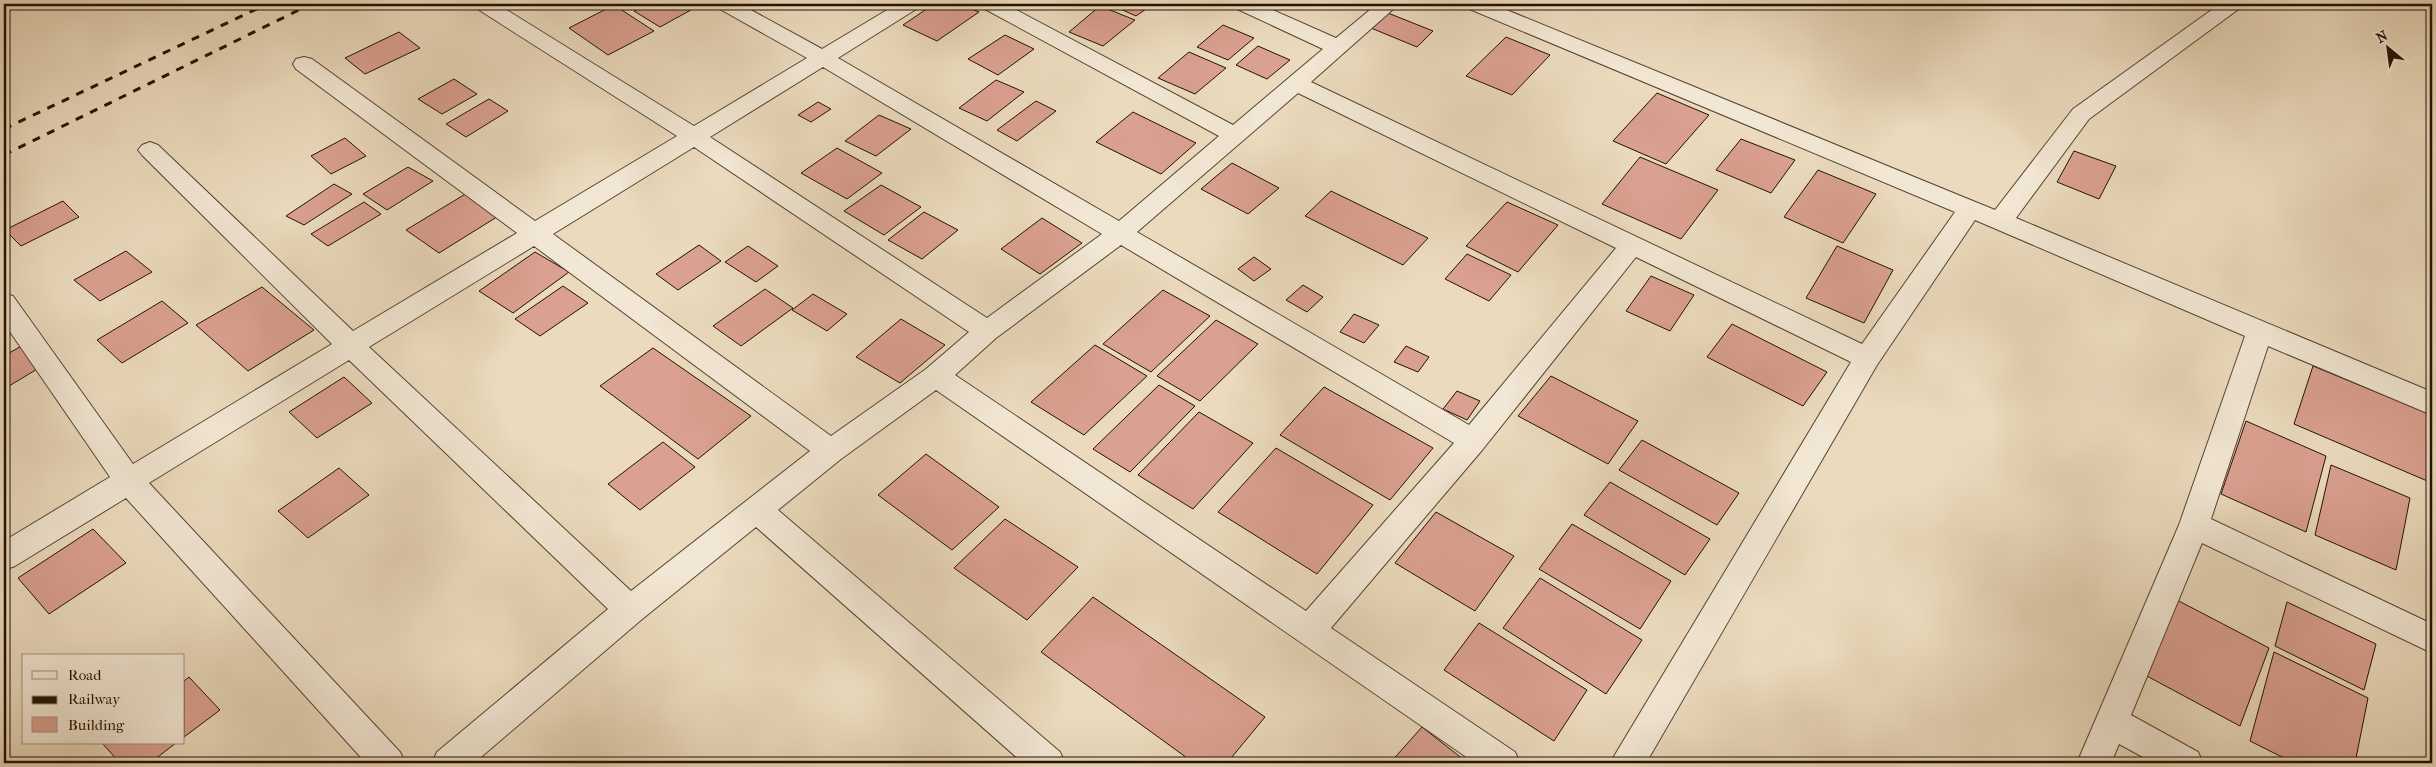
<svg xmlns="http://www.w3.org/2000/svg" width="2436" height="767" viewBox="0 0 2436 767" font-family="'IM FELL French Canon',serif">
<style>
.building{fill:#daa090;stroke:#221202}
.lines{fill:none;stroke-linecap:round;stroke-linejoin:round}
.minor-casing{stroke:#544431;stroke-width:2}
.minor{fill:#f2e7d4;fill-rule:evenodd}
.rail{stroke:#221202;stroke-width:3;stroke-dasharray:8 8;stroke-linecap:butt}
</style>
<rect width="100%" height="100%" fill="#ebdabd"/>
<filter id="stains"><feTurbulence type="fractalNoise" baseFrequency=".004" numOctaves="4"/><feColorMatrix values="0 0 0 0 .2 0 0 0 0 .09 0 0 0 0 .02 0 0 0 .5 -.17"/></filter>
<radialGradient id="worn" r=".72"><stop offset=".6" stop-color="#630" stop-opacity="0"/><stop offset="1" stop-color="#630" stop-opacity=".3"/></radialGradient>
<g class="building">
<path d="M 648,4 L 698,4 L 700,5 L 660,27 L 634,11 Z"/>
<path d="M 934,4 L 960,4 L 979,12 L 937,41 L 903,25 Z"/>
<path d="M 1109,4 L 1153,4 L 1136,16 Z"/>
<path d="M 614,5 L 654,31 L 608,55 L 569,28 Z"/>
<path d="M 1100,6 L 1135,20 L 1103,46 L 1069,32 Z"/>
<path d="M 1388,13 L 1433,31 L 1417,47 L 1371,28 Z"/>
<path d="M 1223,25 L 1254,38 L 1228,60 L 1197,47 Z"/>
<path d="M 399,32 L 420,48 L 365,74 L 345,58 Z"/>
<path d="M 1005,35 L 1034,49 L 998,75 L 968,59 Z"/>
<path d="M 1506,37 L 1550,55 L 1512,95 L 1466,76 Z"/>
<path d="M 1258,46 L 1290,60 L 1267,79 L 1236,65 Z"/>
<path d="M 1189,52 L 1226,68 L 1195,94 L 1158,78 Z"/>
<path d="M 454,79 L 477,94 L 442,114 L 418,99 Z"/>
<path d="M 996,80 L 1024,92 L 987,121 L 959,108 Z"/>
<path d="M 1657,93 L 1709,115 L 1666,164 L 1613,141 Z"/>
<path d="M 489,99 L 508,111 L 466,137 L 446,124 Z"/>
<path d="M 1036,101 L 1056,111 L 1017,141 L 997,130 Z"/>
<path d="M 818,102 L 831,109 L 811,122 L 798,115 Z"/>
<path d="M 1133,112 L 1196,143 L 1161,174 L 1096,142 Z"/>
<path d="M 879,115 L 911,129 L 876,156 L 845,141 Z"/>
<path d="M 345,138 L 366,156 L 331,174 L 311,156 Z"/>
<path d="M 1741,139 L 1795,160 L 1771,193 L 1716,170 Z"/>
<path d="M 837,148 L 882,173 L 847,199 L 801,173 Z"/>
<path d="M 2074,151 L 2116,166 L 2099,199 L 2057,182 Z"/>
<path d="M 1640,157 L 1718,190 L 1681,239 L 1602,204 Z"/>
<path d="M 1232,163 L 1279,188 L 1248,214 L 1201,189 Z"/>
<path d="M 408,167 L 433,181 L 387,210 L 363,194 Z"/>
<path d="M 1818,170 L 1876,194 L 1843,243 L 1784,217 Z"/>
<path d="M 334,184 L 352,194 L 304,225 L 286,216 Z"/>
<path d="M 881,185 L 921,207 L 884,235 L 844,211 Z"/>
<path d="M 1331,191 L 1428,238 L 1403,265 L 1305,216 Z"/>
<path d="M 467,193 L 500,215 L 439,253 L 406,230 Z"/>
<path d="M 63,201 L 79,217 L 21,246 L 5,230 Z"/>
<path d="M 364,202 L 381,214 L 328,246 L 311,234 Z"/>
<path d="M 1507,202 L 1558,225 L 1518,272 L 1466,246 Z"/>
<path d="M 924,212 L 958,230 L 922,259 L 888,240 Z"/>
<path d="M 1042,218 L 1082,243 L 1040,274 L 1001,249 Z"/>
<path d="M 699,245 L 721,261 L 678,290 L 656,274 Z"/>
<path d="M 748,246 L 778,266 L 756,282 L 725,262 Z"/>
<path d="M 1837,246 L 1893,270 L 1864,323 L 1806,298 Z"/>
<path d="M 126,251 L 152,272 L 100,301 L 74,280 Z"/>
<path d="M 535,252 L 569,272 L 513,313 L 479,291 Z"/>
<path d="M 1467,254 L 1511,275 L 1489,301 L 1445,279 Z"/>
<path d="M 1254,257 L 1271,269 L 1254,281 L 1238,269 Z"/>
<path d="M 1651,276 L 1694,295 L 1670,331 L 1626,311 Z"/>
<path d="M 1303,285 L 1323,297 L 1307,312 L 1286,300 Z"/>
<path d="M 563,286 L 588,303 L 540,336 L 515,319 Z"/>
<path d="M 262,287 L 314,330 L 248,371 L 196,325 Z"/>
<path d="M 765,289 L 793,308 L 741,346 L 713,326 Z"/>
<path d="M 1163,290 L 1210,316 L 1151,372 L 1103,344 Z"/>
<path d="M 813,294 L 847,314 L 827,331 L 792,310 Z"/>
<path d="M 162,301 L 188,323 L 122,363 L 97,340 Z"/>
<path d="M 1354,314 L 1379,325 L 1364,343 L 1340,332 Z"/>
<path d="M 901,319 L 945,345 L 900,383 L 856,357 Z"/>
<path d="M 1216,320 L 1258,344 L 1200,401 L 1157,376 Z"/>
<path d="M 1732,324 L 1827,372 L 1803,406 L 1707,357 Z"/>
<path d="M 23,345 L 44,365 L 4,389 L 4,356 Z"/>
<path d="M 1095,345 L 1147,376 L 1084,435 L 1031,402 Z"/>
<path d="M 1406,346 L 1429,357 L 1418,372 L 1394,362 Z"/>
<path d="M 653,348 L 751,416 L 698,459 L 600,386 Z"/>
<path d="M 2313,366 L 2432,415 L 2432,483 L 2294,424 Z"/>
<path d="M 1551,376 L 1638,421 L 1608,464 L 1518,416 Z"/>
<path d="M 344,377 L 372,403 L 317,438 L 289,412 Z"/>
<path d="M 1159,385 L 1195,406 L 1130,472 L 1093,449 Z"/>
<path d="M 1324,387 L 1433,448 L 1390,500 L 1280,435 Z"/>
<path d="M 1457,391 L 1480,401 L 1467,420 L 1443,409 Z"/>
<path d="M 1199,412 L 1253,443 L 1193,509 L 1138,475 Z"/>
<path d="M 2246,421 L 2326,456 L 2306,532 L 2221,494 Z"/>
<path d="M 1642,440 L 1739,493 L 1717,525 L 1619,470 Z"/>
<path d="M 663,442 L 695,467 L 640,510 L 608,484 Z"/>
<path d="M 1276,448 L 1373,505 L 1317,574 L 1218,512 Z"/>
<path d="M 926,454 L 999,507 L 952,550 L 878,495 Z"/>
<path d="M 2331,465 L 2410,498 L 2396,570 L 2315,535 Z"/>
<path d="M 339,468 L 369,495 L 308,538 L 278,511 Z"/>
<path d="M 1610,482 L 1710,539 L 1685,575 L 1584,515 Z"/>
<path d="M 1436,512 L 1514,556 L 1475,611 L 1395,563 Z"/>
<path d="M 1005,519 L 1078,567 L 1027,620 L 954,568 Z"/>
<path d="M 1572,524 L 1671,581 L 1640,629 L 1539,569 Z"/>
<path d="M 93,529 L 126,563 L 49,614 L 18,578 Z"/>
<path d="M 1540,578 L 1642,640 L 1606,694 L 1503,628 Z"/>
<path d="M 1093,597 L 1265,717 L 1227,763 L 1194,763 L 1041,652 Z"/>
<path d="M 2177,600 L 2269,648 L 2240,726 L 2145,675 Z"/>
<path d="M 2287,602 L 2376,644 L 2364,690 L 2275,646 Z"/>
<path d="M 1479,623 L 1587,690 L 1554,741 L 1444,670 Z"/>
<path d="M 2274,652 L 2368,698 L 2355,763 L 2294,763 L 2250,741 Z"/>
<path d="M 189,677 L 220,710 L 184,737 L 184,681 Z"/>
<path d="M 1422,727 L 1468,763 L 1390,763 Z"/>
<path d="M 102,743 L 176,743 L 150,763 L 120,763 Z"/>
</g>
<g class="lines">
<g class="minor-casing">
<path id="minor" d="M 473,4 L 497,4 L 694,126 L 807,58 L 718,8 L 715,4 L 740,4 L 822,49 L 897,4 L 921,4 L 918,8 L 838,58 L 1119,221 L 1219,136 L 983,8 L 980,4 L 1005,4 L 1233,125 L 1323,49 L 1235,8 L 1232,4 L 1259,4 L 1336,38 L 1377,4 L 1399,4 L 1311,82 L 1862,344 L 1955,212 L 1467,8 L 1464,4 L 1492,4 L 1995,210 L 2073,109 L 2220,4 L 2243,4 L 2240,8 L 2089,119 L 2016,218 L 2432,392 L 2432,415 L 2268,346 L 2211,519 L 2432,624 L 2432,653 L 2202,543 L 2131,715 L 2198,752 L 2203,763 L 2154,763 L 2119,744 L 2111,763 L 2077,763 L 2179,525 L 2245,336 L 1975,220 L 1877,365 L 1646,763 L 1610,763 L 1851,362 L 1636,257 L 1483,449 L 1331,628 L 1515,752 L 1520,763 L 1475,763 L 936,390 L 841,459 L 778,510 L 1060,752 L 1065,763 L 1023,763 L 756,527 L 641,620 L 474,763 L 432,763 L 437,752 L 608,609 L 349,360 L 149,483 L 400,752 L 405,763 L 366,763 L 126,498 L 15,566 L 4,570 L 4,541 L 110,477 L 4,323 L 4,294 L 13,296 L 133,464 L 332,344 L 142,155 L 138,150 L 142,145 L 150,142 L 158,145 L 353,331 L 517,233 L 296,69 L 293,64 L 296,59 L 304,57 L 312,59 L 535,221 L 677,136 L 476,8 ZM 823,67 L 1102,234 L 987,318 L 710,137 ZM 1298,93 L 1616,248 L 1469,425 L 1137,232 ZM 694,147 L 969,332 L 926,369 L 831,436 L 553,234 ZM 1121,245 L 1454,443 L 1306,611 L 955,375 L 996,338 ZM 534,246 L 810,451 L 631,591 L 369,347 Z"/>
</g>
<use href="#minor" class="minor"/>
<g class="rail">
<path d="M 4,129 L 267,4"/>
<path d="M 4,155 L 311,4"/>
</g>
</g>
<rect width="2436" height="767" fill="none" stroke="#ebdabd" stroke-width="20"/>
<rect x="5" y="5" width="2426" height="757" fill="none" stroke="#221202" stroke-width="2.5"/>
<rect x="10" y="10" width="2416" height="747" fill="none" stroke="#221202"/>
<rect x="22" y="654" width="162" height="90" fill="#f2e7d4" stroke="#9f9280"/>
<rect x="32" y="671" width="25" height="8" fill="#f2e7d4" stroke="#9f9280"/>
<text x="68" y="680" font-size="15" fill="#221202">Road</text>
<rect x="32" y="696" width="25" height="8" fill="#221202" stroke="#9f9280"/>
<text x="68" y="704" font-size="15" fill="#221202">Railway</text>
<rect x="32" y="717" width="25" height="15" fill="#daa090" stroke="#9f9280"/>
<text x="68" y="730" font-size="15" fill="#221202">Building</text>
<g transform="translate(2388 48) rotate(331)" stroke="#f2e7d4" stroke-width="4" paint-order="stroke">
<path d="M0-4L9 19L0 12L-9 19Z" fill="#221202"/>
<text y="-8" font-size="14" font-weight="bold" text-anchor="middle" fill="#221202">N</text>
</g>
<rect width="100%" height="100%" filter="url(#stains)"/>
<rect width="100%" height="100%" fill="url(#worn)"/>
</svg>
